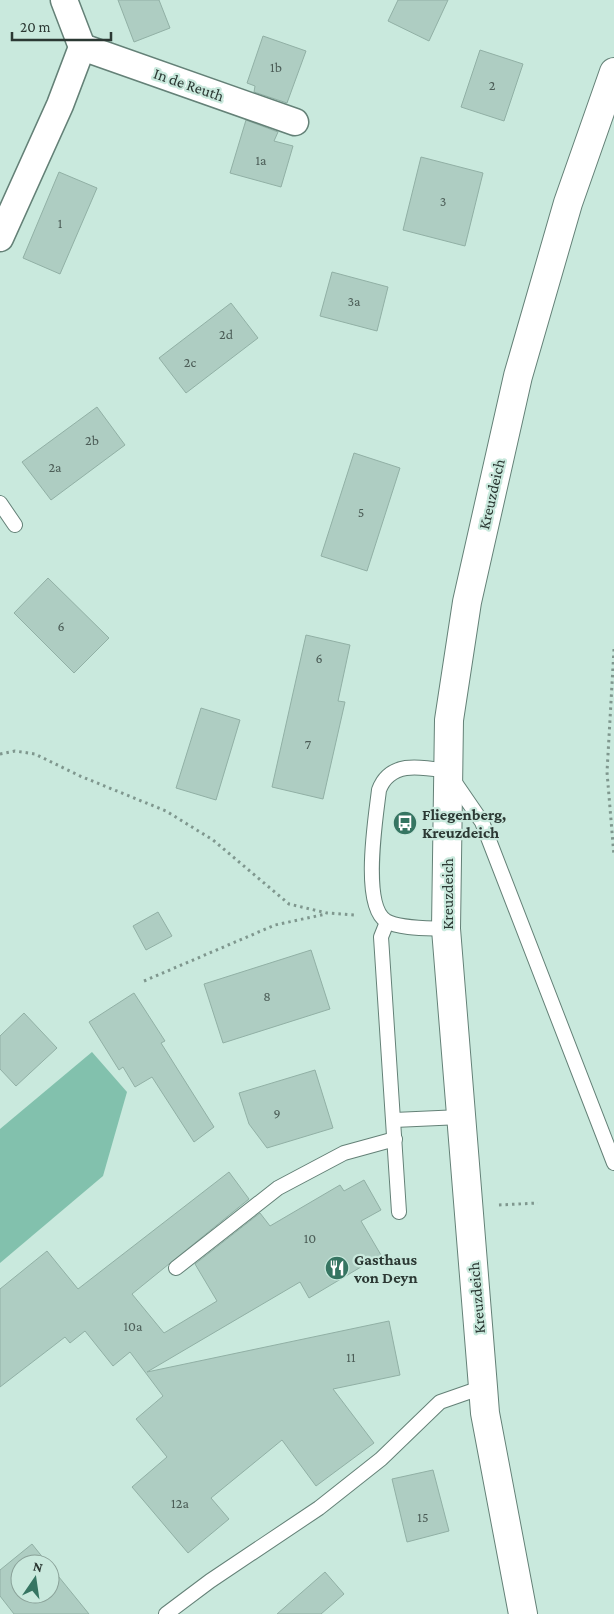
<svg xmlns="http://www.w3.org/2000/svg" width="614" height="1614" viewBox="0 0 614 1614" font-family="'Crimson Pro',serif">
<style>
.green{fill:#82c1ad}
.building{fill:#aecdc2;stroke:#91b0a5}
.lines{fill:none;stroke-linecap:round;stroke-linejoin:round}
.service-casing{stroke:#648177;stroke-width:16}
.minor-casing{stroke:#648177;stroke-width:29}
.tertiary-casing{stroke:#648177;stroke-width:30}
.path{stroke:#7f978e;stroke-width:3;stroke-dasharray:2.5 4;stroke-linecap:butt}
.service{stroke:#fff;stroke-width:14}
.minor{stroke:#fff;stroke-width:26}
.tertiary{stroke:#fff;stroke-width:28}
.labels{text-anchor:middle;stroke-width:4.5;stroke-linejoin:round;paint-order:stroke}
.number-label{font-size:14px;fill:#4c5d57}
.street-label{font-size:16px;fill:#2b3833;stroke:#c9e9dd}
.poi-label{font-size:16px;font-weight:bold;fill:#2b3833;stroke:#c9e9dd;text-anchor:start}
</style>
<rect width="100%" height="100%" fill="#c9e9dd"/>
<path class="green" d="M 92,1052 L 127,1092 L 103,1176 L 0,1263 L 0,1129 Z"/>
<g class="building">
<path d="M 118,0 L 159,0 L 170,28 L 134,42 Z"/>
<path d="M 398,0 L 448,0 L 429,41 L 388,21 Z"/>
<path d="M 263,36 L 306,51 L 287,103 L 254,92 L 255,86 L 247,83 Z"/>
<path d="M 480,50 L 523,64 L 504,121 L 461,107 Z"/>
<path d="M 246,120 L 278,132 L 274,141 L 293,146 L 281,187 L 230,173 Z"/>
<path d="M 421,157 L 483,173 L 465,246 L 403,230 Z"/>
<path d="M 59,172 L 97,188 L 60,274 L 23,258 Z"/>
<path d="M 332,272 L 388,287 L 377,331 L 320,316 Z"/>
<path d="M 231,303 L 258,338 L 186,393 L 159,358 Z"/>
<path d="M 97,407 L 125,445 L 51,500 L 22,462 Z"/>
<path d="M 354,453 L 400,468 L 367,571 L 321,556 Z"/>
<path d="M 48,578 L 109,638 L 74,673 L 14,613 Z"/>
<path d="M 306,635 L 350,645 L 338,701 L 345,702 L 323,799 L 272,787 Z"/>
<path d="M 201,708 L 240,720 L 216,800 L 176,788 Z"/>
<path d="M 158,912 L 172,936 L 146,950 L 133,926 Z"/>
<path d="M 311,950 L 330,1009 L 223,1043 L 204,984 Z"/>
<path d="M 134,993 L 165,1041 L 161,1043 L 214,1127 L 194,1142 L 152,1077 L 135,1087 L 123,1067 L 119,1070 L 89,1022 Z"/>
<path d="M 24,1013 L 57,1048 L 16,1086 L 0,1069 L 0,1036 Z"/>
<path d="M 315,1070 L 333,1128 L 267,1148 L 249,1124 L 239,1093 Z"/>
<path d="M 229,1172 L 249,1199 L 132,1294 L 164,1333 L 217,1301 L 195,1264 L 260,1213 L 270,1226 L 340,1185 L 344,1191 L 364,1180 L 381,1210 L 361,1221 L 381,1255 L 309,1298 L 300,1282 L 147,1372 L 389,1321 L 400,1375 L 333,1389 L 374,1443 L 316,1486 L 282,1440 L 211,1498 L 229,1519 L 188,1553 L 132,1487 L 167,1457 L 136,1419 L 163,1396 L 130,1352 L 113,1366 L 85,1331 L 70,1343 L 65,1337 L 0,1387 L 0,1289 L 47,1251 L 78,1289 Z"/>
<path d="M 433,1470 L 449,1531 L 407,1542 L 392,1479 Z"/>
<path d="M 32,1544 L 48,1564 L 20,1564 L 20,1594 L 50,1594 L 50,1566 L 89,1614 L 14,1614 L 0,1596 L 0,1570 Z"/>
<path d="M 325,1572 L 344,1594 L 321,1614 L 277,1614 Z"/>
</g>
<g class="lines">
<g class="service-casing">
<g id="service">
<path d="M 0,503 L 15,525"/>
<path d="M 387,922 L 381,937 L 399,1212"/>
<path d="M 446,929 C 430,928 400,929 386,921 C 361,905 376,816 379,790 C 390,760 422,767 447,771 L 482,822 L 614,1163"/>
<path d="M 394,1120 L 461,1117"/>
<path d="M 176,1268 L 278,1188 L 344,1153 L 395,1139"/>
<path d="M 166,1614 L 210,1581 L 319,1508 L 381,1459 L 440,1402 L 483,1387"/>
</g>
</g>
<g class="minor-casing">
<g id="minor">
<path d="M 82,47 L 295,122"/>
<path d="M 0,238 L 60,105 L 82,47 L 64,0"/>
</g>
</g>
<g class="tertiary-casing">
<path id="tertiary" d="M 523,1614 L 485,1413 L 483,1387 L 446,929 L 449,720 L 467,602 L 518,376 L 568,203 L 614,72"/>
</g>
<g class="path">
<path d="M 614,649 L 607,772 L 614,856"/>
<path d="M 0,754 L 15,751 L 35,754 L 80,776 L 166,811 L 213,840 L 289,904 L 327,913 L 354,915"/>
<path d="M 144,981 L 275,925 L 326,914"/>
<path d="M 499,1205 L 538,1203"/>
</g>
<use href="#service" class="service"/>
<use href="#minor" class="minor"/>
<use href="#tertiary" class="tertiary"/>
</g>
<defs>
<g id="bus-disc" transform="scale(1.25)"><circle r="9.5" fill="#367562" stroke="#c9e9dd"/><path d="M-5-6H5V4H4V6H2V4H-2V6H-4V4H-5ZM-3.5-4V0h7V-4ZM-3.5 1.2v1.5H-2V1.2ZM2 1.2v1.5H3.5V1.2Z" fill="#fff"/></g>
<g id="restaurant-disc" transform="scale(1.25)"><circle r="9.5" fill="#367562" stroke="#c9e9dd"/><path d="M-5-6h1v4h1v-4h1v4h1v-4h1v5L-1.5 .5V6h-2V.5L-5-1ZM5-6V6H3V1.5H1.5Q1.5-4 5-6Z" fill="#fff"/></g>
</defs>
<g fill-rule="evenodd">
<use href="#bus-disc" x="405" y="823"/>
<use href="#restaurant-disc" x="337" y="1268"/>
</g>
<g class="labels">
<g class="number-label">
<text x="276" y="72">1b</text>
<text x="492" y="90">2</text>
<text x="261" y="165">1a</text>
<text x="443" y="206">3</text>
<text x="60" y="228">1</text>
<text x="354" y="306">3a</text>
<text x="226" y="339">2d</text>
<text x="190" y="367">2c</text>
<text x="92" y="445">2b</text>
<text x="55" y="472">2a</text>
<text x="361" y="517">5</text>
<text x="61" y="631">6</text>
<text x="319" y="663">6</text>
<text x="308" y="749">7</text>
<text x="267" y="1001">8</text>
<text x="277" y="1118">9</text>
<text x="310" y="1243">10</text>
<text x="133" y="1331">10a</text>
<text x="351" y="1362">11</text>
<text x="180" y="1508">12a</text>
<text x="423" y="1522">15</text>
</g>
<g class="street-label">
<text transform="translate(189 84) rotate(19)" y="6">In de Reuth</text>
<text transform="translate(491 494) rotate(-77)" y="6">Kreuzdeich</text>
<text transform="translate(447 894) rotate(-90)" y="6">Kreuzdeich</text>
<text transform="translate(476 1298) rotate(-95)" y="6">Kreuzdeich</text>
</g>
<g class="poi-label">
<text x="422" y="820">Fliegenberg,<tspan x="422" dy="18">Kreuzdeich</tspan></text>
<text x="354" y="1265">Gasthaus<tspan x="354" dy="18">von Deyn</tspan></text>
</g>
</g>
<g transform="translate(35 1579) rotate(13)"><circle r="24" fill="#c9e9dd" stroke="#8aa299"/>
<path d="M0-4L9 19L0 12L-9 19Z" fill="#367562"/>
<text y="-8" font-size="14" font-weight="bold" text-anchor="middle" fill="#2b3833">N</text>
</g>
<path d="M12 32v8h99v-8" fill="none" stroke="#2b3833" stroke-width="2.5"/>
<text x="20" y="32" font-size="15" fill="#2b3833" stroke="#c9e9dd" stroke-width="4" paint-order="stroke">20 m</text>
</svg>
